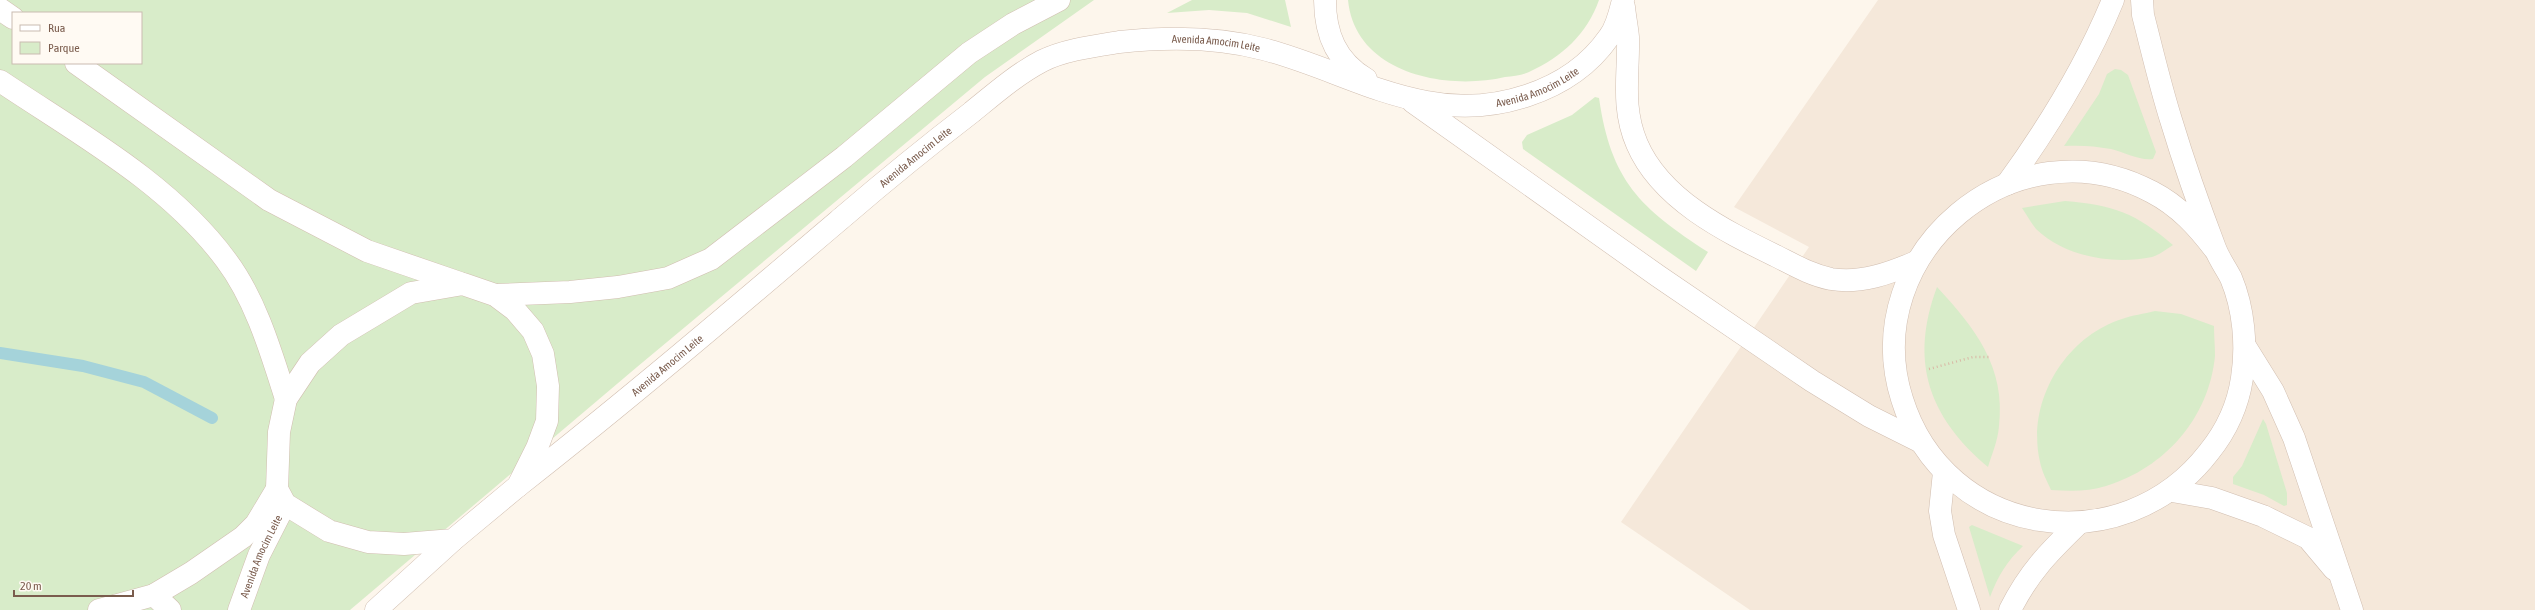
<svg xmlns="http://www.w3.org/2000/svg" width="2535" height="610" viewBox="0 0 2535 610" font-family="'Asap Condensed',sans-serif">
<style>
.residential{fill:#f5e8da}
.green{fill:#d8ecc9;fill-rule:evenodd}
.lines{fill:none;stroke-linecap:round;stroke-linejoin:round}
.stream{stroke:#a5d3da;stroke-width:12}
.minor-casing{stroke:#d1beb0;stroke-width:23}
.path{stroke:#d9b8a5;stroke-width:2.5;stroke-dasharray:1 3;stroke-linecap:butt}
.minor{stroke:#fff;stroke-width:22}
.labels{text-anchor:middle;stroke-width:3.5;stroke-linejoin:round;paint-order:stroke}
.street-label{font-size:11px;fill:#7a5c4d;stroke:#fffaf3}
</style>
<rect width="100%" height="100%" fill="#fdf6ec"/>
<path class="residential" d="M 1878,0 L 2535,0 L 2535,610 L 1750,610 L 1621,522 L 1809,247 L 1734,207 Z"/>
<g class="green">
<path d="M 0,0 L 1094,0 L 985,77 L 637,367 L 350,610 L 0,610 ZM 13,13 L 141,13 L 141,63 L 13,63 Z"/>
<path d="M 1192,0 L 1285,0 L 1291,27 L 1247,13 L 1209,10 L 1167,13 Z"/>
<path d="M 1348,0 L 1599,0 C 1587,34 1562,57 1529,72 C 1522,75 1513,76 1505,77 C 1445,91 1355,73 1348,0 Z"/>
<path d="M 2115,69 L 2121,70 L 2128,75 L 2156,152 L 2153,159 C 2140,161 2124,152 2111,149 C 2095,146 2080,145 2064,146 L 2099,94 L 2107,74 Z"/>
<path d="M 1595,97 L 1599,98 C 1611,181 1640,208 1708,252 L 1696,271 L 1523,149 L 1522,142 L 1527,135 L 1572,115 Z"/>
<path d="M 2065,201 C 2113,205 2136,213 2173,245 C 2167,249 2159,255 2152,257 C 2113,265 2065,257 2036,229 C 2031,223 2027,215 2022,208 Z"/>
<path d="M 1937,287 C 1975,328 2006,367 1999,426 C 1998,440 1992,454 1988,467 C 1929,417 1909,362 1937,287 Z"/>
<path d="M 2155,311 L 2181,314 L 2214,326 C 2214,336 2215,346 2215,356 C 2209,418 2165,468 2106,486 C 2088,492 2069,491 2051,490 C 2047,481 2042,472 2040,462 C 2026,402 2065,337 2122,319 C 2132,315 2144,314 2155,311 Z"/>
<path d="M 2263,419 L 2266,424 L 2287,493 L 2287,505 L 2284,506 L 2264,495 L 2233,484 L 2233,477 L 2242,466 Z"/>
<path d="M 1972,525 L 2023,546 C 2007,561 1998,576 1990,597 L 1969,527 Z"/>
</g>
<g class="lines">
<path class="stream" d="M 0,353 L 83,366 L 144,382 L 212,418"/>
<g class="minor-casing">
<g id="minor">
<path d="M 1325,0 C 1325,34 1336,61 1366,79"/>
<path d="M 2142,0 L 2143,15 C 2152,50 2160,85 2171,120 C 2184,163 2199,206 2215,248 C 2219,259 2226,268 2231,278 C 2244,309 2247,346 2242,378 C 2238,405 2226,431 2209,452 C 2122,565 1945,538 1902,399 C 1856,253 2016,119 2152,192 C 2179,206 2198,227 2216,251"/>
<path d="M 1624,7 C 1625,17 1627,27 1628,37 C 1629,74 1621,107 1637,144 C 1661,200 1725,231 1776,256 C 1794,265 1811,275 1831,279 C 1861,284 1890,273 1916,262"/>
<path d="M 0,9 L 13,18"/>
<path d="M 76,63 L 269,200 L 367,251 L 460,283"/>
<path d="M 0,81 C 79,134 169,183 226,260 C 256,300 271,352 286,399"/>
<path d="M 1413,102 L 1658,276 L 1812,381 L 1869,416 L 1921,442"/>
<path d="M 2007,184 C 2049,126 2086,66 2113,0"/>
<path d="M 463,284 L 495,295 L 515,310 L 533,331 L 543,354 L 548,386 L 547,421 L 537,448 L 518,486 L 453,540 L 404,544 L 368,542 L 329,531 L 285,504 L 277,489 L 279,432 L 286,399 L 310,363 L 341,335 L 411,293 Z"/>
<path d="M 495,295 L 570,292 L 618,287 L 668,278 L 711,259 L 844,157 L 969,53 L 1013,24 L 1059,0"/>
<path d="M 2245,346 L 2273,391 L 2294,438 L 2352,610"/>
<path d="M 1944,472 L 1940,511 L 1944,535 L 1969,610"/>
<path id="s1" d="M 518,486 C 629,399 737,307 844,216 C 886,180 929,145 972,112 C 994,94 1017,74 1042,61 C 1064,50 1094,46 1119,42 C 1165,37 1218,37 1263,49 C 1319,63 1370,92 1427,102 C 1492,115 1570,93 1609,37 C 1617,27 1620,12 1623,0"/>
<path d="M 2172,491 L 2212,498 L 2263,516 L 2308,538 L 2334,569"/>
<path d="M 154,595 L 170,610"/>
<path d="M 99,610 L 154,595 L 191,573 L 243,537 L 256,524 L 277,489"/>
<path id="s2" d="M 239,610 L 259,555 L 285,504"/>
<path d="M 376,610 L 453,540"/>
<path d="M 2010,610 C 2029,572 2049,552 2079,523"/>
</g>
</g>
<path class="path" d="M 1929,369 L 1973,357 L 1989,357"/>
<use href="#minor" class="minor"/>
</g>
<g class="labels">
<g class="street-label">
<text dy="4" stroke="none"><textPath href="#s1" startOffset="852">Avenida Amocim Leite</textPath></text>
<text dy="4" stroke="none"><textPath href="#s1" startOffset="1186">Avenida Amocim Leite</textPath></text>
<text dy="4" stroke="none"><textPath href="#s1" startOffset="516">Avenida Amocim Leite</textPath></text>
<text dy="4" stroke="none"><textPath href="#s1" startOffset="192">Avenida Amocim Leite</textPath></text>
<text dy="4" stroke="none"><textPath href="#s2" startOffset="58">Avenida Amocim Leite</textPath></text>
</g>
</g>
<rect x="12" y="12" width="130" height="52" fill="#fffaf3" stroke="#cabbb1"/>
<rect x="20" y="25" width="20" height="6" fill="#ffffff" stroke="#cabbb1"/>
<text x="48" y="32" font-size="12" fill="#7a5c4d">Rua</text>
<rect x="20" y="42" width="20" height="12" fill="#d8ecc9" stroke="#cabbb1"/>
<text x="48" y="52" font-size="12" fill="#7a5c4d">Parque</text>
<path d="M14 590v6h119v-6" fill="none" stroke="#7a5c4d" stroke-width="2"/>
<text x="20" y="590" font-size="12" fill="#7a5c4d" stroke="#fffaf3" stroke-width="3" paint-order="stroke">20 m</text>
</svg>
